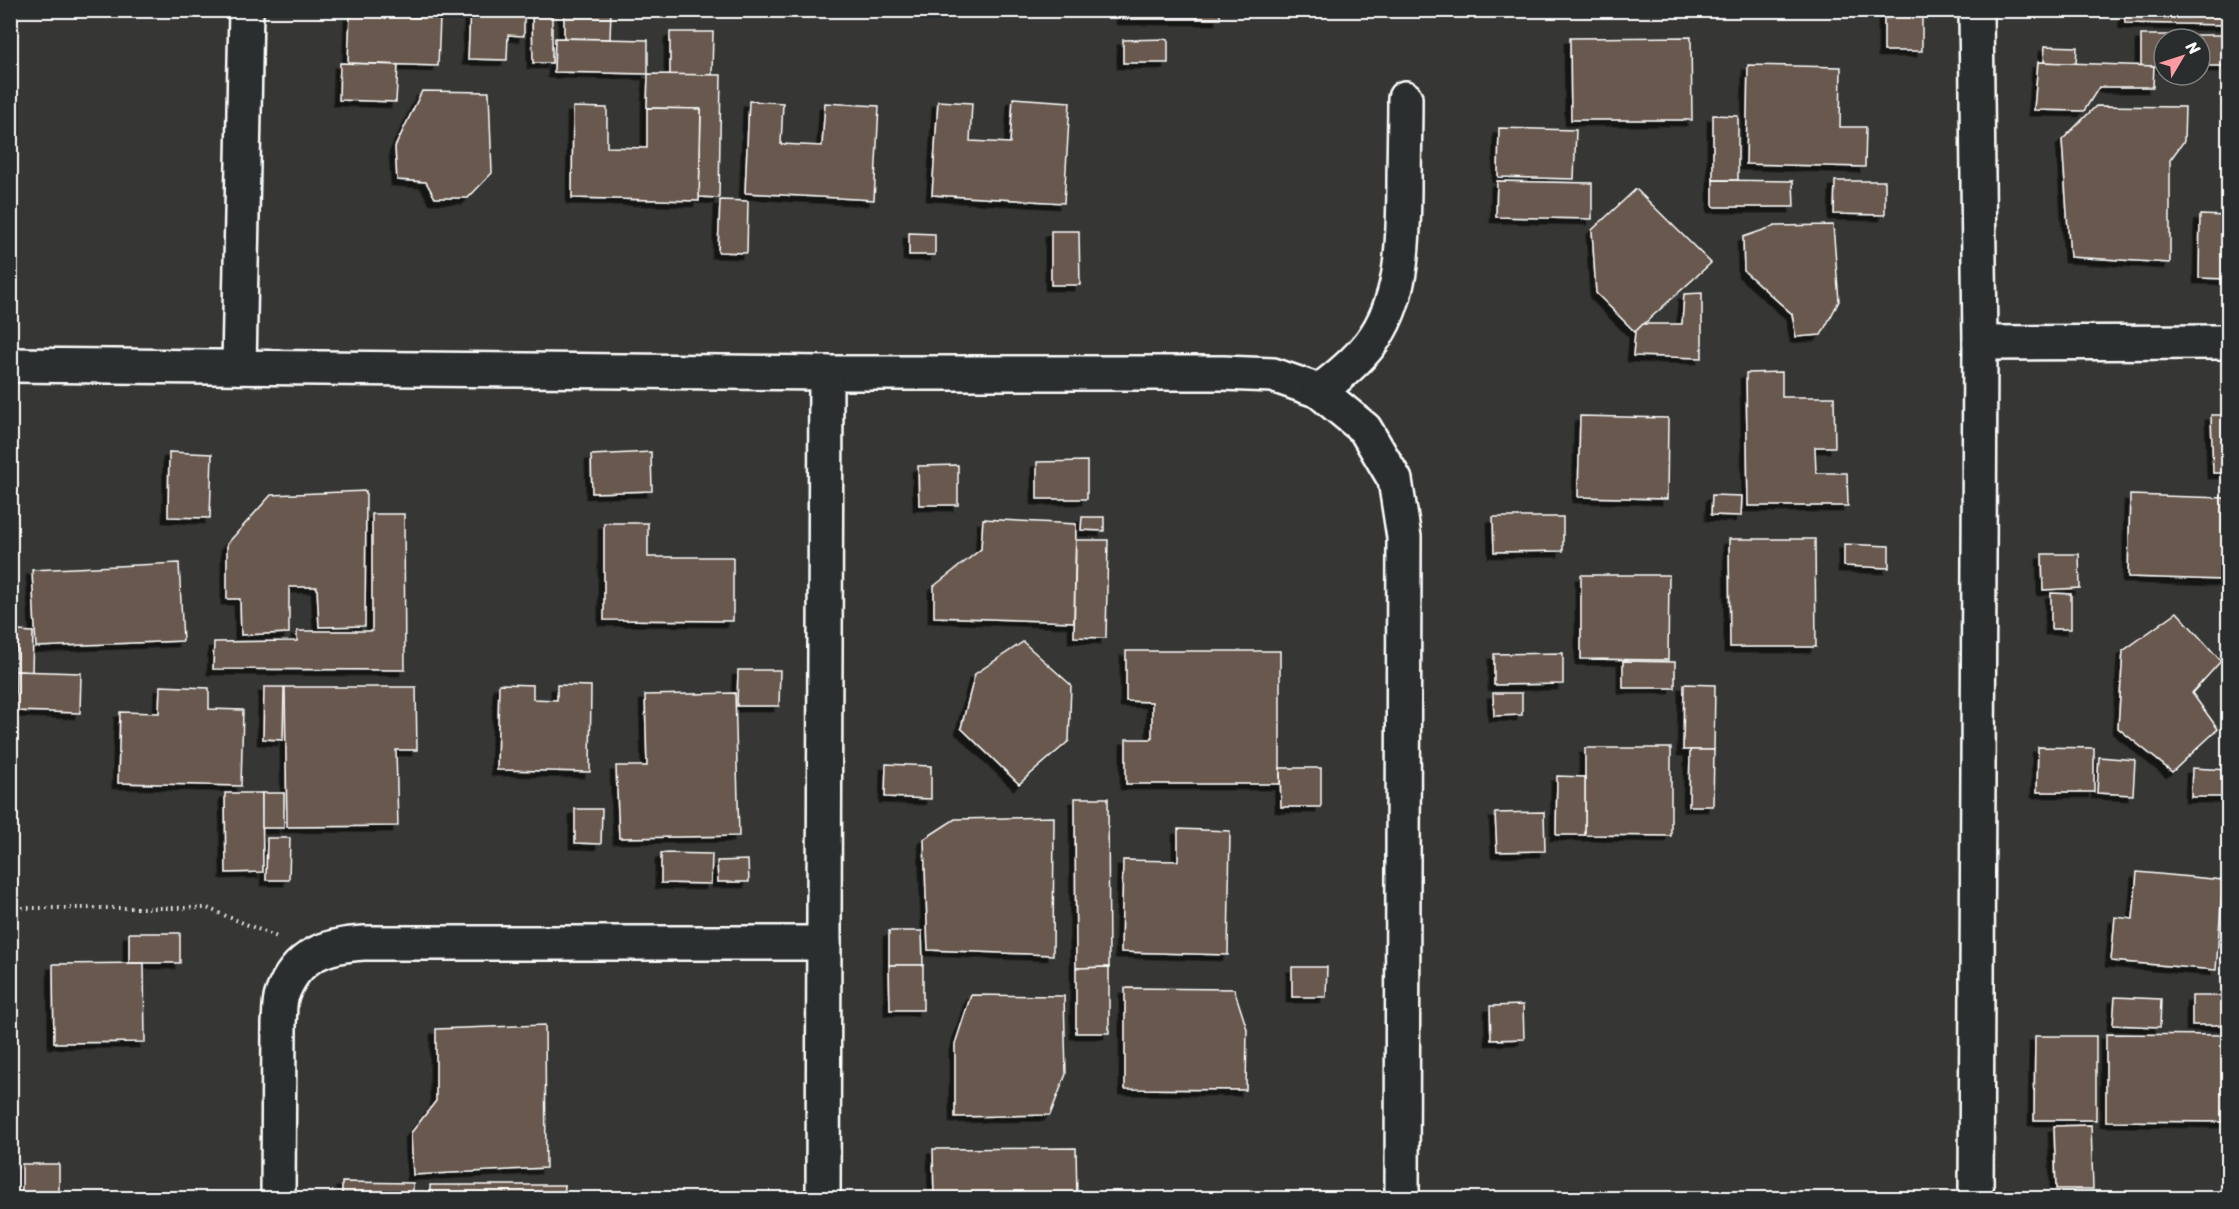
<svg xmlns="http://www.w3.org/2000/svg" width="2239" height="1209" viewBox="0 0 2239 1209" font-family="Sriracha,sans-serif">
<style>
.building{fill:#67594e;stroke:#fff;stroke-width:1.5;filter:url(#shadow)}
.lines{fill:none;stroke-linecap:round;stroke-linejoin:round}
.street-casing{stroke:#fff;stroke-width:38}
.path{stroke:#fff;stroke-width:4;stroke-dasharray:1.5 4.5;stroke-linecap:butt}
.street{stroke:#2a2d2e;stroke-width:33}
</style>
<defs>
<filter id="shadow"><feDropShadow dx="-5.5" dy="5.5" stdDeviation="0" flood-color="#0009"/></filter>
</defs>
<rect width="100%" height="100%" fill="#363634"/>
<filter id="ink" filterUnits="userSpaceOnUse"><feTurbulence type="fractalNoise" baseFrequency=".0167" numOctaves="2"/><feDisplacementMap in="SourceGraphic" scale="12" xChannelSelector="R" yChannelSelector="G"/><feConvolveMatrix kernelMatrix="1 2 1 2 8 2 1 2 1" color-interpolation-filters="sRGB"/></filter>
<g filter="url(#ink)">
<g class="building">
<path d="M 532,10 L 552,10 L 552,63 L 533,63 Z"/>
<path d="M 564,10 L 611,10 L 610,39 L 564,38 Z"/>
<rect x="1122" y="10" width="98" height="9"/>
<path d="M 2124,10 L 2228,10 L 2228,25 L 2125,23 Z"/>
<path d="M 470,12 L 524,15 L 524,36 L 508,35 L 507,60 L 468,59 Z"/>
<rect x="1884" y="13" width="38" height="38"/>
<path d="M 350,15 L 440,18 L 438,66 L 348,63 Z"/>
<path d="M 670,32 L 713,32 L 712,75 L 670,75 Z"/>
<path d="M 2141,35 L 2225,35 L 2225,66 L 2200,66 L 2200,39 L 2164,39 L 2164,66 L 2141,66 Z"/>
<path d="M 1691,37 L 1692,120 L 1571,120 L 1570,38 Z"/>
<path d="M 555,38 L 648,40 L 648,74 L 554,72 Z"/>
<path d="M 1168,39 L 1168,63 L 1123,63 L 1123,40 Z"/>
<path d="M 2045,46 L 2077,47 L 2076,64 L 2044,62 Z"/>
<path d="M 2038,62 L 2154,66 L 2153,87 L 2099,87 L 2084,111 L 2034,110 Z"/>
<path d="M 340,63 L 398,65 L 396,102 L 339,100 Z"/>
<path d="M 1748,65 L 1841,67 L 1840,127 L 1866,127 L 1865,167 L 1746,164 Z"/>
<path d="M 648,74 L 721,75 L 719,198 L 699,197 L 701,109 L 647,108 Z"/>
<path d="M 422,91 L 489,92 L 492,173 L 468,198 L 435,198 L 426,182 L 397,180 L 395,147 Z"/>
<path d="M 1013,98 L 1070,102 L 1064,203 L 932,195 L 938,101 L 972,103 L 970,141 L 1010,143 Z"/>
<path d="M 749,101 L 783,103 L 781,144 L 822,146 L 825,103 L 879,106 L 874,200 L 745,193 Z"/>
<path d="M 2096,106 L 2185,107 L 2184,141 L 2170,160 L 2170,263 L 2070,257 L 2062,140 Z"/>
<path d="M 573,107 L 607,108 L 607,147 L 647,148 L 647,108 L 701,109 L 699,201 L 572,198 Z"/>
<path d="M 1713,115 L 1738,116 L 1738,180 L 1713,180 Z"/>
<path d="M 1499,128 L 1576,130 L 1574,179 L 1498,177 Z"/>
<path d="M 1713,180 L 1793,181 L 1794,207 L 1713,207 Z"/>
<path d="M 1497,181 L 1592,183 L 1592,219 L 1496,217 Z"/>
<path d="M 1835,181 L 1885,181 L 1885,215 L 1834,214 Z"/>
<path d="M 1636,189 L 1711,263 L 1635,332 L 1596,293 L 1592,230 Z"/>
<path d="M 720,200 L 748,201 L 747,253 L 718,252 Z"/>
<path d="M 2200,215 L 2228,216 L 2228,279 L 2199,278 Z"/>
<path d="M 1833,225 L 1839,301 L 1821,335 L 1796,337 L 1792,314 L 1744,271 L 1743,237 L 1775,226 Z"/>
<path d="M 1051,231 L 1079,231 L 1080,285 L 1051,285 Z"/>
<path d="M 909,233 L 935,234 L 935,255 L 909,255 Z"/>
<path d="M 1702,293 L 1702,358 L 1633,356 L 1635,332 L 1643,324 L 1682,324 L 1684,294 Z"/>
<path d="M 1782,372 L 1782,397 L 1834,397 L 1835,447 L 1815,447 L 1816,473 L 1847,473 L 1848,506 L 1748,506 L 1746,373 Z"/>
<path d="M 2211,415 L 2228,415 L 2228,473 L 2213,473 Z"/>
<path d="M 1580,416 L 1668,418 L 1667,499 L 1578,497 Z"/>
<path d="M 169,452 L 212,454 L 210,518 L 168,517 Z"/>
<path d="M 651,452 L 652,491 L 592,493 L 591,455 Z"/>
<rect x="10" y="454" width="6" height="31"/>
<path d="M 1087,461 L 1087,499 L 1037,499 L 1037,462 Z"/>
<path d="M 958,465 L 958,505 L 919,505 L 918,466 Z"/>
<path d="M 366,491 L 365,626 L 319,627 L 317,587 L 289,587 L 289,633 L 241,635 L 240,599 L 227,599 L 227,544 L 271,495 Z"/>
<path d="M 1712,495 L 1742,496 L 1741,516 L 1711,515 Z"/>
<path d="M 2130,495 L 2225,498 L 2224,580 L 2128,577 Z"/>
<path d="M 372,514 L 404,514 L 405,670 L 213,669 L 214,642 L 297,641 L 297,631 L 372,631 Z"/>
<path d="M 1082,517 L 1104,517 L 1104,531 L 1081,530 Z"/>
<path d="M 1493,517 L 1563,517 L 1563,551 L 1494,552 Z"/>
<path d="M 983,519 L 1076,524 L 1074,622 L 934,617 L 934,586 L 981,549 Z"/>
<path d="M 604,523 L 648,523 L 648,557 L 733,557 L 733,621 L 604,620 Z"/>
<path d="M 1729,539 L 1815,539 L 1816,647 L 1730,647 Z"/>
<path d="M 1076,540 L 1108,540 L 1106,638 L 1074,637 Z"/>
<path d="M 1844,544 L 1889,546 L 1889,568 L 1844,566 Z"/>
<path d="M 2042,554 L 2079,554 L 2080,588 L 2043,590 Z"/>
<path d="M 179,563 L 183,641 L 36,647 L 32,570 Z"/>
<path d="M 1581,575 L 1669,575 L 1668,660 L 1581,659 Z"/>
<path d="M 2051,593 L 2071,594 L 2071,629 L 2051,629 Z"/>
<path d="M 2177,612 L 2221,661 L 2192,693 L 2218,729 L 2172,772 L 2118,728 L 2123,651 Z"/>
<path d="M 17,631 L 33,632 L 32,672 L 16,671 Z"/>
<path d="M 1023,642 L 1071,685 L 1069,741 L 1019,784 L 961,728 L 975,674 Z"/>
<path d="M 1126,651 L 1280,651 L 1280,784 L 1126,784 L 1126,739 L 1152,739 L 1152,702 L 1126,701 Z"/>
<path d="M 1563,653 L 1563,684 L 1494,685 L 1494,654 Z"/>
<path d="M 1623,661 L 1675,662 L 1675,688 L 1623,688 Z"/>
<path d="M 738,670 L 780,670 L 779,706 L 737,706 Z"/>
<path d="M 16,671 L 81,673 L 80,713 L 15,711 Z"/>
<path d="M 499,684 L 533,685 L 533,699 L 557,700 L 557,685 L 591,686 L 590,772 L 497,770 Z"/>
<path d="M 1684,684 L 1715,685 L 1714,750 L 1683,750 Z"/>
<path d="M 160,686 L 209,688 L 209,709 L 243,710 L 241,786 L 118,783 L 120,712 L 159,713 Z"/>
<path d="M 264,687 L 284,687 L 283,740 L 263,739 Z"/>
<path d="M 285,687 L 416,687 L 417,750 L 396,750 L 398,826 L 287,827 Z"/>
<path d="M 735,693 L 739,836 L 619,838 L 616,766 L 647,766 L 645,695 Z"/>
<path d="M 1493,693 L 1522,693 L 1522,715 L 1494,716 Z"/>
<path d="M 2038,747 L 2094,748 L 2094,792 L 2037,792 Z"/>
<path d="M 1585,748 L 1671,748 L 1671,836 L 1585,835 Z"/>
<path d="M 1690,750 L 1714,750 L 1713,806 L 1689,806 Z"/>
<path d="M 2099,757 L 2135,760 L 2133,795 L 2097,793 Z"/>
<path d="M 886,764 L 931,766 L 931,799 L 885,797 Z"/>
<path d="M 1280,768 L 1321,768 L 1321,807 L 1281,807 Z"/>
<path d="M 2192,768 L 2228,770 L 2228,797 L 2191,797 Z"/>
<path d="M 1557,776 L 1585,777 L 1585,835 L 1556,835 Z"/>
<path d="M 225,793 L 262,793 L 263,872 L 226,873 Z"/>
<rect x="262" y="793" width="22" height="35"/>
<path d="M 1075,798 L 1108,798 L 1109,967 L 1076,968 Z"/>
<path d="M 575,809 L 602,809 L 601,844 L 575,843 Z"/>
<path d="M 1544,812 L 1545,851 L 1497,852 L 1495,813 Z"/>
<path d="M 1054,817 L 1053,955 L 928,950 L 924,839 L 955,819 Z"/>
<path d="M 1178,829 L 1230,831 L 1228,955 L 1121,952 L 1123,860 L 1178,861 Z"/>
<path d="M 267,838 L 290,838 L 289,880 L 266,880 Z"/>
<path d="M 661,853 L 712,854 L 711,884 L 661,883 Z"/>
<path d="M 748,860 L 749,882 L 718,882 L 717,861 Z"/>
<path d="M 2137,872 L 2223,880 L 2216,970 L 2111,961 L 2115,917 L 2133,919 Z"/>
<path d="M 889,931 L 922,931 L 923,965 L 889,965 Z"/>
<rect x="129" y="933" width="51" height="30"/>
<path d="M 144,963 L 145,1042 L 54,1043 L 53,964 Z"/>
<path d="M 889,965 L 923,965 L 923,1010 L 890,1010 Z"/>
<path d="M 1109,967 L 1109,1033 L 1076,1033 L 1076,968 Z"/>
<path d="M 1292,967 L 1327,967 L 1326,997 L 1292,997 Z"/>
<path d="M 1125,988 L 1234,989 L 1247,1029 L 1246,1090 L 1125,1089 Z"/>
<path d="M 971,995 L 1064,996 L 1066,1074 L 1050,1115 L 955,1117 L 955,1044 Z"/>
<rect x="2192" y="996" width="36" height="29"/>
<path d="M 2115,997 L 2161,999 L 2160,1027 L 2113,1025 Z"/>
<path d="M 1523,1005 L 1524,1039 L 1491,1040 L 1490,1006 Z"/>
<path d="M 545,1025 L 546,1168 L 413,1175 L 411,1133 L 436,1101 L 436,1029 Z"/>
<path d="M 2106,1034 L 2228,1035 L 2228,1122 L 2106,1121 Z"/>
<path d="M 2035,1036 L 2096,1036 L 2096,1120 L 2034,1120 Z"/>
<path d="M 2091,1125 L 2093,1189 L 2056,1189 L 2054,1126 Z"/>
<path d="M 1076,1148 L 1077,1198 L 934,1198 L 933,1149 Z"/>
<rect x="22" y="1164" width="37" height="34"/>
<path d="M 342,1182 L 413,1183 L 413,1198 L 342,1198 Z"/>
<path d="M 430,1185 L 565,1185 L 564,1198 L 430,1198 Z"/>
</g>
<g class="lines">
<g class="street-casing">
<g id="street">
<path d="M 1980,343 L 2228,342"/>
<path d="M 10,365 L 826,373 L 1223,373 L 1273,375 L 1319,391 L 1365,429 L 1395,480 L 1404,537 L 1402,1198"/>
<path d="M 239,367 L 246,10"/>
<path d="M 1319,391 C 1338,377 1355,363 1370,344 C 1404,299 1403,243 1404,190 C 1404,159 1405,129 1405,98"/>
<path d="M 278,1198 L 279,1023 C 280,1014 279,1003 282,995 C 296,955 326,945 364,943 L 824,943"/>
<path d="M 823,1198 L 826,373"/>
<path d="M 1976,1198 L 1980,343 L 1976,10"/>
</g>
</g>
<path class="path" d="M 10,908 L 207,908 L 277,937"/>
<use href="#street" class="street"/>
</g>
</g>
<rect width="2239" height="1209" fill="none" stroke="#2a2d2e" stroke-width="36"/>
<rect x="18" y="18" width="2203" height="1173" fill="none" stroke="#fff" stroke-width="2" filter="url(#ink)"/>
<g transform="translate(2182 57) rotate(51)"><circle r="28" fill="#2a2d2e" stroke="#7f8182" stroke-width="1.5"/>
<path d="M0-4.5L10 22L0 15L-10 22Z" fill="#ff9aa2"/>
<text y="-9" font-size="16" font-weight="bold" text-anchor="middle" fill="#ffffff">N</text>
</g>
</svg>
